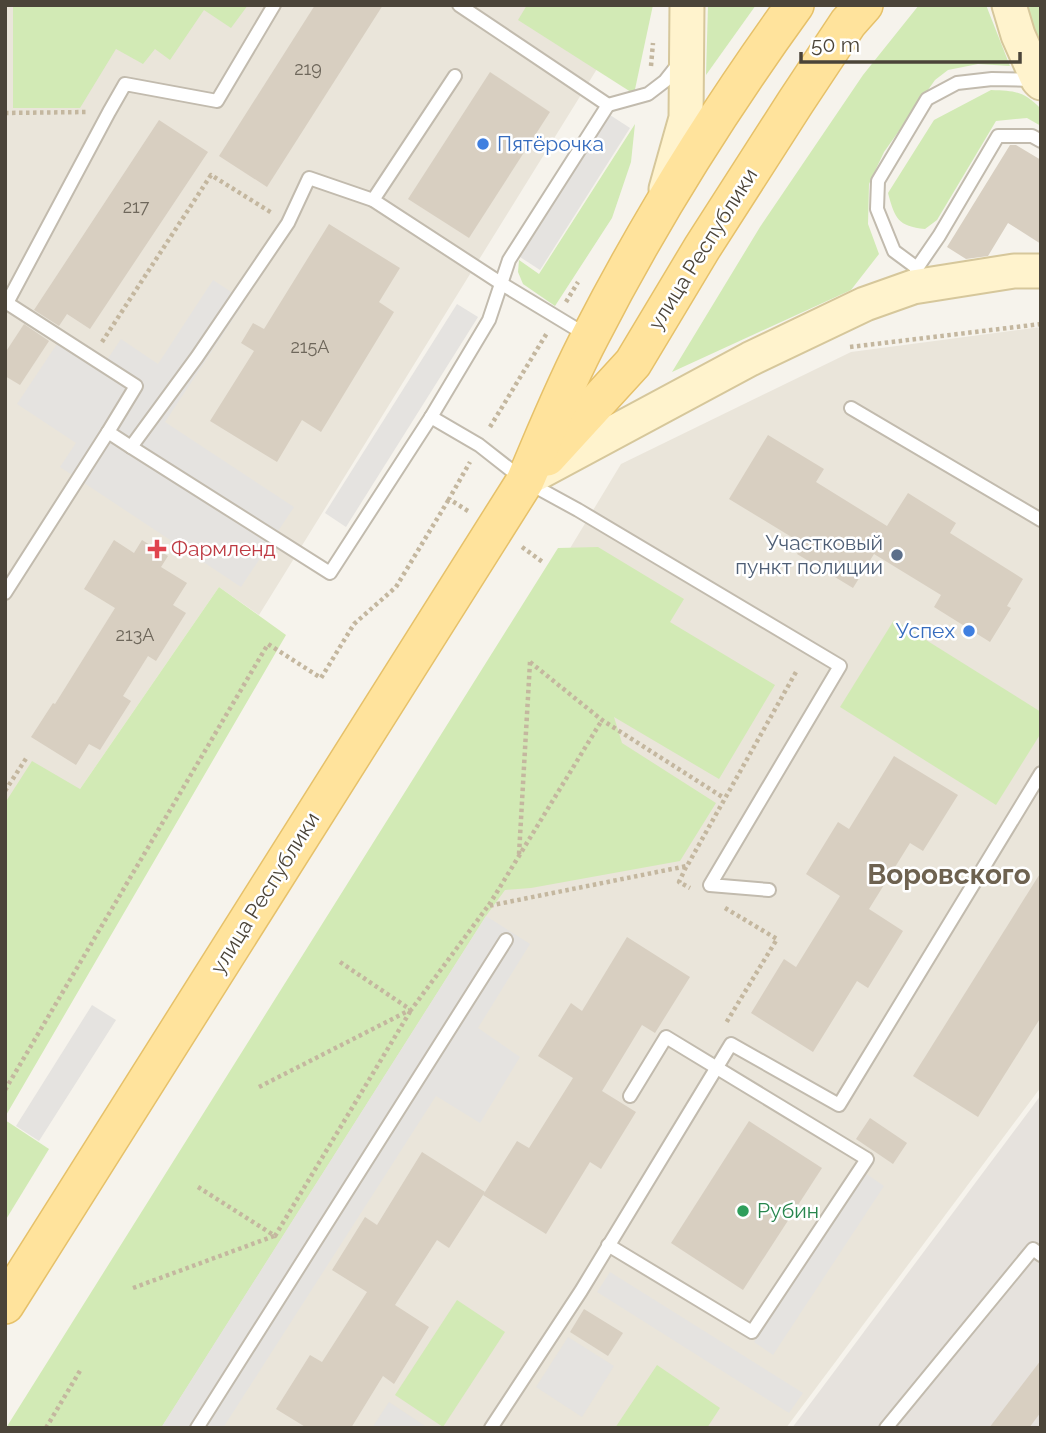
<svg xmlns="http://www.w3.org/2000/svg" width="1046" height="1433" viewBox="0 0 1046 1433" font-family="Raleway,sans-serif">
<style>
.residential{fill:#eae5da}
.industrial{fill:#e6e2dd}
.green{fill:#d2eab5}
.parking{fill:#e5e3e0}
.building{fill:#d8cfc1}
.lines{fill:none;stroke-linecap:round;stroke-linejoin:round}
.lane-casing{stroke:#c2bbae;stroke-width:16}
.secondary-casing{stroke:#d6c79b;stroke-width:37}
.primary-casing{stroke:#e6c16a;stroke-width:40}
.path{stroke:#c4b79f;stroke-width:4.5;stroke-dasharray:3.5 3.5;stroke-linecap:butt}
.lane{stroke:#fff;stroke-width:12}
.secondary{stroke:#fff3cd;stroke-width:33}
.primary{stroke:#ffe39c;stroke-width:37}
.shop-dot{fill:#3f7fe0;stroke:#fff;stroke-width:2.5}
.health-dot{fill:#e0444e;stroke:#fff;stroke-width:2.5}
.service-dot{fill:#5c6f8a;stroke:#fff;stroke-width:2.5}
.leisure-dot{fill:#2e9e5b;stroke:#fff;stroke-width:2.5}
.labels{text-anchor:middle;stroke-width:5;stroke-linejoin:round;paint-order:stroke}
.number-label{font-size:18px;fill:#6e675b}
.shop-label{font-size:21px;fill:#366cbe;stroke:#fff;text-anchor:start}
.street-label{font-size:21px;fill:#4b4439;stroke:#fff}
.service-label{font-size:21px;fill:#4e5e75;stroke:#fff;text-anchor:end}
.health-label{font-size:21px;fill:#be3a42;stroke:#fff;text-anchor:start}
.leisure-label{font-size:21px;fill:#27864d;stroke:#fff;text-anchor:start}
.district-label{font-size:28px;font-weight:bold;fill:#6e6250;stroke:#fff}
</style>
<rect width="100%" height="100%" fill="#f6f3ec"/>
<g class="residential">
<path d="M 5,5 L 647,5 L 605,56 L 259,615 L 219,587 L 80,789 L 5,803 Z"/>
<path d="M 1041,327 L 1041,1087 L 786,1428 L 38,1428 L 621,464 L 851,352 Z"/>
</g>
<path class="industrial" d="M 1041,1095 L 1041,1428 L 792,1428 Z"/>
<g class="green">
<path d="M 13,5 L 248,5 L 231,28 L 204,10 L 170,60 L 155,49 L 143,64 L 116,49 L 80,108 L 13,108 Z"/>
<path d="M 527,5 L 653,5 L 634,94 L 518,20 Z"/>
<path d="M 708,5 L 756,5 L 706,75 Z"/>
<path d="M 919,5 L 986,5 L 1010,66 L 978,64 L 948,70 L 935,80 L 884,152 L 869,184 L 868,224 L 879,254 L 851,290 L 672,372 L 760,227 L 863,75 Z"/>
<path d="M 1026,5 L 1041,5 L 1041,46 L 1039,42 Z"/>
<path d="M 991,90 C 1016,91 1023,91 1041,109 L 1041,126 L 1027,118 L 996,121 L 937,220 L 925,229 C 898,226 895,219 888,193 L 934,120 Z"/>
<path d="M 635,124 L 631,162 L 612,218 L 555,306 L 523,284 L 518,272 L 519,260 L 539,274 Z"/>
<path d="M 598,547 L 684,599 L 670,622 L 775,685 L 719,779 L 614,717 L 622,743 L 716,803 L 680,861 L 531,888 L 505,890 L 486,916 L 161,1428 L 6,1428 L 558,548 Z"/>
<path d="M 219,587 L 286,635 L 5,1117 L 5,803 L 32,761 L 80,789 Z"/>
<path d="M 894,620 L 1041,712 L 1041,733 L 996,805 L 840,707 Z"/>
<path d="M 5,1120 L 49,1149 L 5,1221 Z"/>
<path d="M 457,1300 L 505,1332 L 443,1427 L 395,1395 Z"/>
<path d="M 657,1365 L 720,1408 L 707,1428 L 615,1428 Z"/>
</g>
<g class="parking">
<path d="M 610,115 L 630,128 L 540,270 L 520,257 Z"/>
<path d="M 213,280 L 245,301 L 165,422 L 294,507 L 241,587 L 60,467 L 76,443 L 17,404 L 59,341 L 101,369 L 121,339 L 158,364 Z"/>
<path d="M 457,304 L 478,317 L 346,527 L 325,513 Z"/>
<path d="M 486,916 L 530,944 L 478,1028 L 520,1057 L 480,1123 L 436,1096 L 223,1428 L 161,1428 Z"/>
<path d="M 92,1005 L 116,1020 L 39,1141 L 16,1126 Z"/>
<path d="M 865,1173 L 884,1186 L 773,1355 L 754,1342 Z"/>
<path d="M 610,1272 L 803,1393 L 789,1413 L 597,1292 Z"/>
<path d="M 568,1337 L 614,1366 L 582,1417 L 536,1387 Z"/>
<path d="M 389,1402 L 428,1428 L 372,1428 Z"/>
</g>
<g class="building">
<path d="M 315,5 L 383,5 L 267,187 L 219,156 Z"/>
<path d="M 490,72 L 550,112 L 469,238 L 408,199 Z"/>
<path d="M 159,120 L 208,152 L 90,329 L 67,314 L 59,326 L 34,310 Z"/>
<path d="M 1010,145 L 1016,145 L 1041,160 L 1041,244 L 1008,223 L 988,256 L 966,259 L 947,247 Z"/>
<path d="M 329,224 L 400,268 L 379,302 L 394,312 L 321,432 L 302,420 L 277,462 L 210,421 L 254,351 L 241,343 L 253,323 L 264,329 Z"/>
<path d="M 24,324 L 49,341 L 20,385 L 5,376 L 5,353 Z"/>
<path d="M 768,435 L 824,469 L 816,482 L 887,526 L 908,493 L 956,523 L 950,533 L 1023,579 L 1007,606 L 1011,608 L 990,642 L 934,607 L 941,595 L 874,554 L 853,588 L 797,554 L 803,544 L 729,499 Z"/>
<path d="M 114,540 L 134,553 L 142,540 L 168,556 L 161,567 L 187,583 L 173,605 L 186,613 L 156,661 L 148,656 L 123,696 L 131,701 L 100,750 L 89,744 L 76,765 L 31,737 L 53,703 L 55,704 L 115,608 L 84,589 Z"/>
<path d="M 894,756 L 958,795 L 923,851 L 910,843 L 869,909 L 903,931 L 868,988 L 857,981 L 813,1052 L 751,1013 L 784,959 L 796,967 L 840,896 L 806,874 L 838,822 L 849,829 Z"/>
<path d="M 1041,872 L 1041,1017 L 978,1117 L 913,1076 Z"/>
<path d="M 627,937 L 690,977 L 655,1033 L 642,1025 L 602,1091 L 636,1112 L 601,1169 L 590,1162 L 546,1234 L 483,1195 L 517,1141 L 529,1148 L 573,1078 L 538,1056 L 571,1003 L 582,1011 Z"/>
<path d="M 870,1118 L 907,1143 L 893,1164 L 856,1139 Z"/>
<path d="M 749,1121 L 822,1168 L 743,1290 L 671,1243 Z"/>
<path d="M 422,1152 L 485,1192 L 449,1248 L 437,1240 L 395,1305 L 429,1327 L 394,1384 L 383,1376 L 351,1428 L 307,1428 L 276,1409 L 310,1355 L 322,1362 L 367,1292 L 332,1270 L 365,1217 L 377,1225 Z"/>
<path d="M 584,1309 L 623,1333 L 608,1356 L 570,1332 Z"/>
<path d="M 1041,1360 L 1041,1412 L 1029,1428 L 989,1428 Z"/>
</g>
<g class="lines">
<g class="lane-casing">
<g id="lane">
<path d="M 608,105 L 648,94 L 665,81 L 680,62"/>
<path d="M 373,200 L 455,76"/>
<path d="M 917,268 L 894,251 L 877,209 L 878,181 L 927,99 L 957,83 L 992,79 L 1034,80"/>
<path d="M 915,275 L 917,268 L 939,236 L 998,136 L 1032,136 L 1041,141"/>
<path d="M 851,408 L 1041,520"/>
<path d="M 431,417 L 479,445 L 525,481 L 578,510 L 840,666 L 710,885 L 769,890"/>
<path d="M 108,432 L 136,386 L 7,303 L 109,112 L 125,84 L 217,101 L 274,5"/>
<path d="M 131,447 L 330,573 L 431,417 L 489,320 L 509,260 L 608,105 L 459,5"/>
<path d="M 5,593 L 108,432 L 131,447 L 197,357 L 288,223 L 309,178 L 373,200 L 502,284 L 588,336"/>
<path d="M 608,1245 L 752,1332 L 867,1159 L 666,1037 L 630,1096"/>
<path d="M 197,1428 L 506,940"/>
<path d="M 491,1428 L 581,1291 L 731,1044 L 839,1105 L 1041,773"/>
<path d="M 886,1428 L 1033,1249 L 1041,1255"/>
</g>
</g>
<g class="secondary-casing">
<g id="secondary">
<path d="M 1009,5 L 1018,35 L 1038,80 L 1041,83"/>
<path d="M 666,189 L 686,118 L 687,5"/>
<path d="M 536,474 L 750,359 L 865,304 L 913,287 L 1014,271 L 1041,271"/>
</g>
</g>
<g class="primary-casing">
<g id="primary">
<path d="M 547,457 L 633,363 L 702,248 L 795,103 L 848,23 L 864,5"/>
<path d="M 5,1305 L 525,481 C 546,432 566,382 591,335 C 650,220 719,110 795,5"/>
</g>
</g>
<g class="path">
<path d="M 651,66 L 653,43"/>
<path d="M 5,113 L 87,112"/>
<path d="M 566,302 L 578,282"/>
<path d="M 102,342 L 211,175 L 272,213"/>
<path d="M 850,347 L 1041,324"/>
<path d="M 490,427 L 547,333"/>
<path d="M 468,511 L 449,499 L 470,462"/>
<path d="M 522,547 L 544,563"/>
<path d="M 530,662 L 602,720 L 724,798"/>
<path d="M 5,791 L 27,757"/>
<path d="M 519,854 L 530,662"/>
<path d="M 686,867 L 679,882 L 690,888"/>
<path d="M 489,905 L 602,720"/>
<path d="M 725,908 L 777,939 L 726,1023"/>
<path d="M 340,962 L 411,1010 L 488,906 L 687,866 L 796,672"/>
<path d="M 259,1087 L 410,1010"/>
<path d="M 5,1090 L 268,644 L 321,678 L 354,624 L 396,587 L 449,499"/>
<path d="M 198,1187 L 275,1236 L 411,1010"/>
<path d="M 133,1288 L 274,1236"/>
<path d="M 46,1428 L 81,1369"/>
</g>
<use href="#lane" class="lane"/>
<use href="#secondary" class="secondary"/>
<use href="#primary" class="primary"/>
</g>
<g class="shop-dot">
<circle cx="483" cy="144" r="7"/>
<circle cx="969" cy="631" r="7"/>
</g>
<path class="health-dot" d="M153.5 538.5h7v7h7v7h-7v7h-7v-7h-7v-7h7z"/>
<circle class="service-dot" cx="897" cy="555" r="7"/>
<circle class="leisure-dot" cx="743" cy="1211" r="7"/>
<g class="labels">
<g class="number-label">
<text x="308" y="75">219</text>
<text x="136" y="213">217</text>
<text x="310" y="353">215А</text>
<text x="135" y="641">213А</text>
</g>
<g class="shop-label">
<text x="497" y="151">Пятёрочка</text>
<text x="955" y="638" text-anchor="end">Успех</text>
</g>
<g class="street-label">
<text transform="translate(703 249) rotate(-58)" y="7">улица Республики</text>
<text transform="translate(265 893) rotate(-58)" y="7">улица Республики</text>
</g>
<g class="service-label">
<text x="883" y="550">Участковый<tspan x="883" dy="24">пункт полиции</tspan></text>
</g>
<g class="health-label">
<text x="171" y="556">Фармленд</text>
</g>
<g class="leisure-label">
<text x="757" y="1218">Рубин</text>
</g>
<g class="district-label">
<text x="949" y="884">Воровского</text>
</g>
</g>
<rect width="1046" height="1433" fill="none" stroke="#4b4439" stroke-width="14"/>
<path d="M801 52v10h219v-10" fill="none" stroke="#4b4439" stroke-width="3.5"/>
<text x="811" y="52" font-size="21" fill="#4b4439" stroke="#ffffff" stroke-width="5" paint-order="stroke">50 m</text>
</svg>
